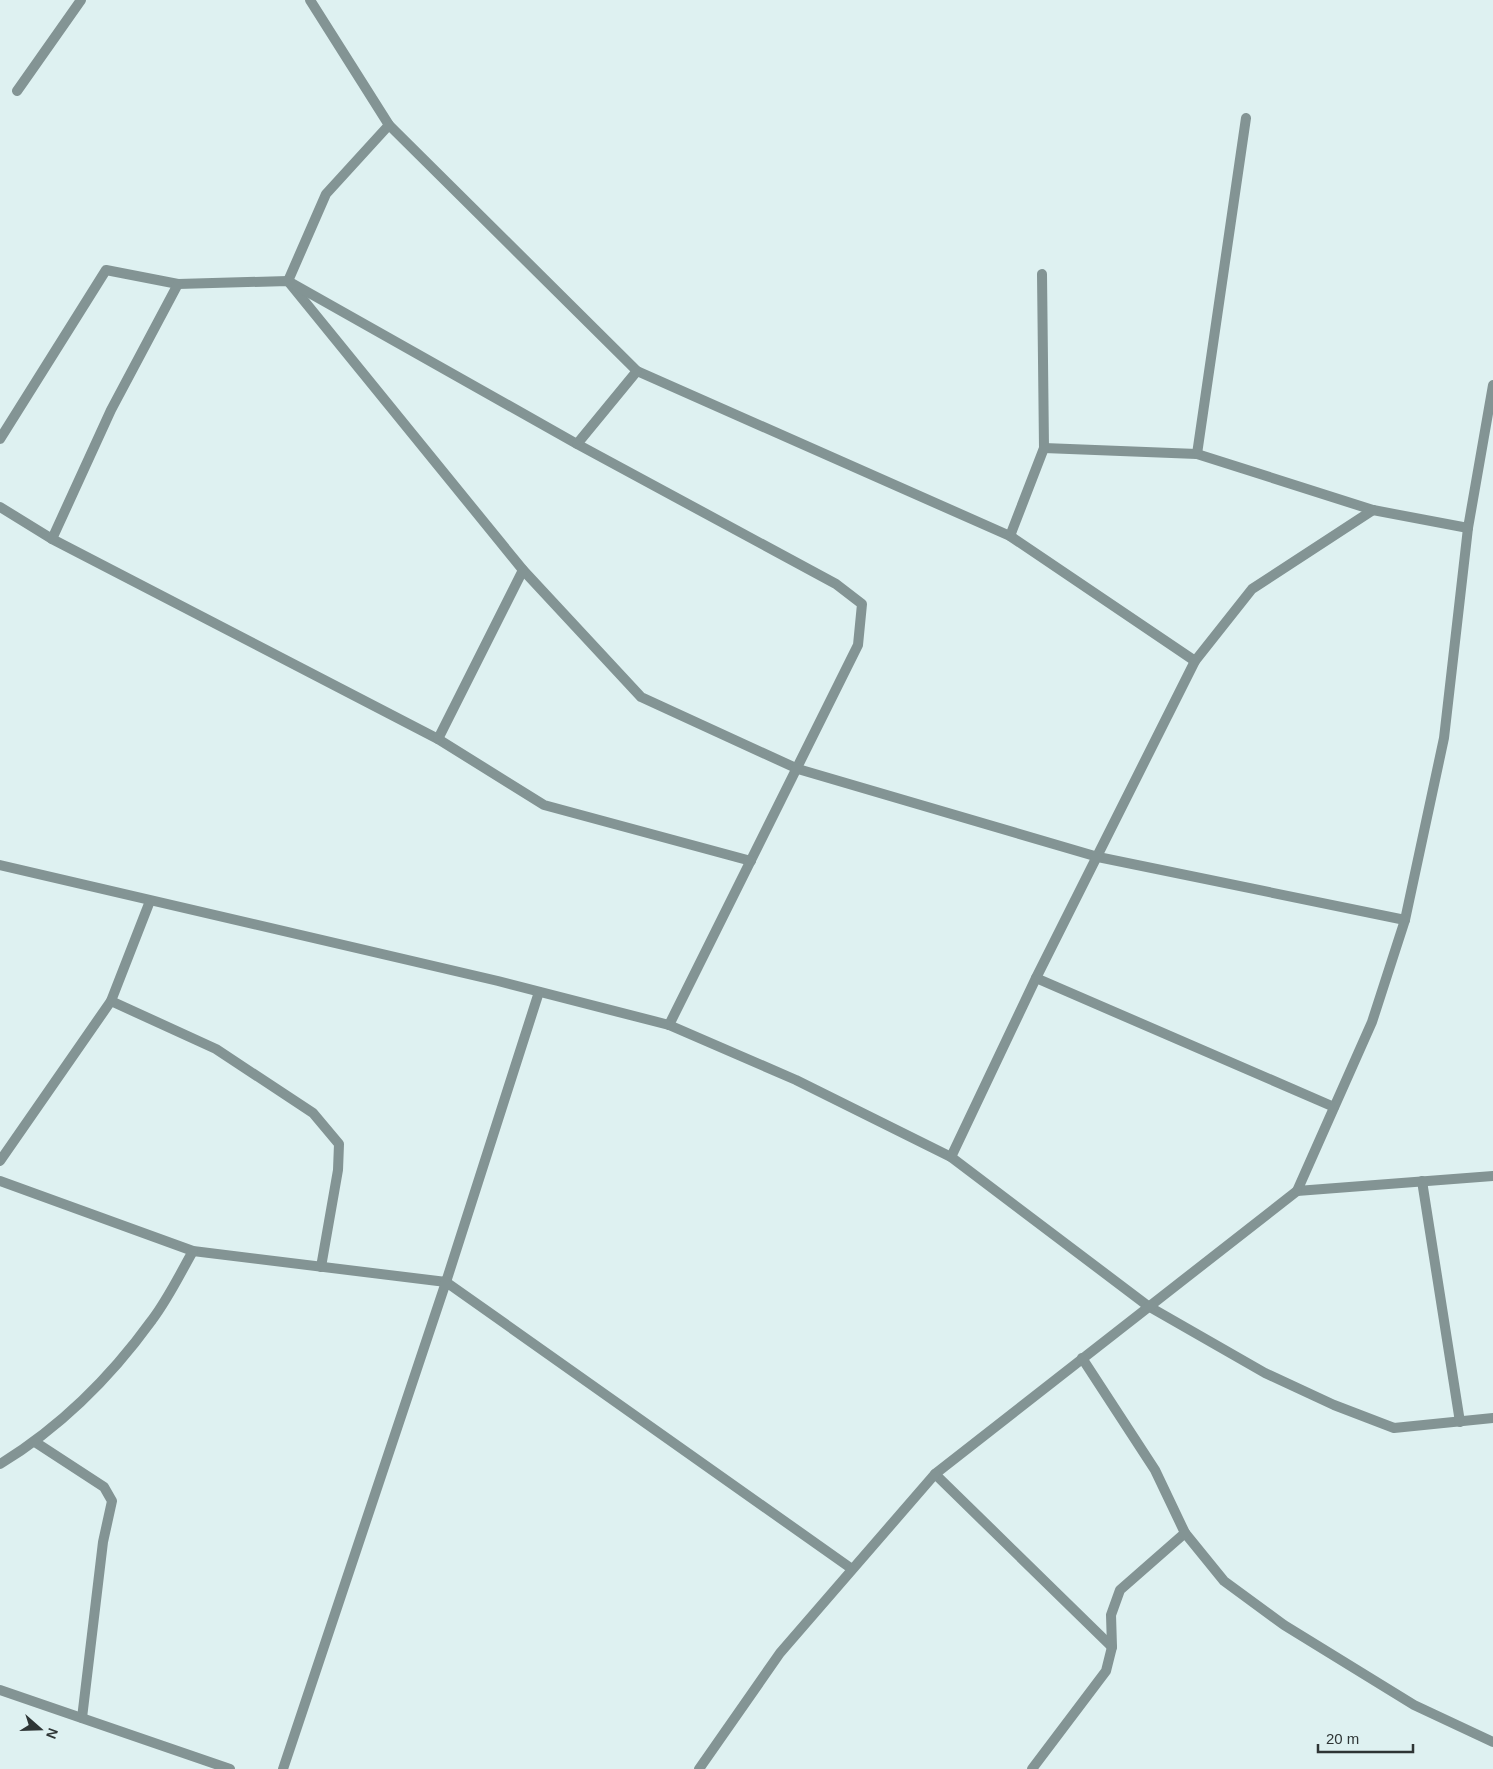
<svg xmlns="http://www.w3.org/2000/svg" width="1493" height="1769" viewBox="0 0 1493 1769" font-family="Arial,sans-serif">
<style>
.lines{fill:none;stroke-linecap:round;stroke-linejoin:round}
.minor{stroke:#839494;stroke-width:10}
</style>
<rect width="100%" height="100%" fill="#def1f1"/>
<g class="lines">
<g class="minor">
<path d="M 310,0 L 389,125 L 637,371 L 1010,536 L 1195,661"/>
<path d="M 17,91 L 81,0"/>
<path d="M 389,125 L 326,194 L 288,281 L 523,570 L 641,697 L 798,769 L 1098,857 L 1405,920"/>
<path d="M 1493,385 L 1468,528 L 1444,738 L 1405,920 L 1372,1022 L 1297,1191 L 1493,1176"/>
<path d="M 0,439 L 106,270 L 178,284 L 288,281 L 577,444 L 836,584 L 862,604 L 858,645 L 669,1025"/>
<path d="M 577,444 L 637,371"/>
<path d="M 1044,448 L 1197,454 L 1373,510 L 1468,528"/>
<path d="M 1197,454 L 1246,118"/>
<path d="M 0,507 L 52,539 L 438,739 L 544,805 L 751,861"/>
<path d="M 1010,536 L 1044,448 L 1042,274"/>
<path d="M 52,539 L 111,410 L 178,284"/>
<path d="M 438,739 L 523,570"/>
<path d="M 0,865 L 498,981 L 669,1025 L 796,1080 L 951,1157 L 1148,1306 L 1265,1373 L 1334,1405 L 1394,1428 L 1493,1418"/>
<path d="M 1036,978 L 1334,1107"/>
<path d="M 111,1001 L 216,1049 L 313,1113 L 339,1144 L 338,1170 L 321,1267"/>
<path d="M 951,1157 L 1036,978 L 1195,661 L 1252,589 L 1373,510"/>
<path d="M 0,1161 L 111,1001 L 150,901"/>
<path d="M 0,1181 L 193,1251 L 446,1282 L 539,992"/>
<path d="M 1422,1181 L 1460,1422"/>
<path d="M 35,1442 L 104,1487 L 112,1501 L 103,1542 L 82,1718"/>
<path d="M 0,1464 C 61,1427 110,1378 152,1320 C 168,1299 180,1274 193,1251"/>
<path d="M 1185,1533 L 1224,1581 L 1284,1625 L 1414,1705 L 1493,1742"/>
<path d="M 1112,1647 L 935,1474 L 1297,1191"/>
<path d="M 0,1690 L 230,1769"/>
<path d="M 283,1769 L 446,1282 L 852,1569"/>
<path d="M 699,1769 L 780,1653 L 935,1474"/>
<path d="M 1032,1769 L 1106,1671 L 1112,1647 L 1111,1615 L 1120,1590 L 1185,1533 L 1155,1470 L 1082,1358"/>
</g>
</g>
<g transform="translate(40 1729) rotate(110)" stroke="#def1f1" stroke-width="4" paint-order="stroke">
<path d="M0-4L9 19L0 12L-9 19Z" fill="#2e3535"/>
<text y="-8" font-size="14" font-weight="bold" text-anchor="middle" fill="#2e3535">N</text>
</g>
<path d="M1318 1744v8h95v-8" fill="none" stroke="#2e3535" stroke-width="2.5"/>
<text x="1326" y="1744" font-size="15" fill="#2e3535" stroke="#def1f1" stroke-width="4" paint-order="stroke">20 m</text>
</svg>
